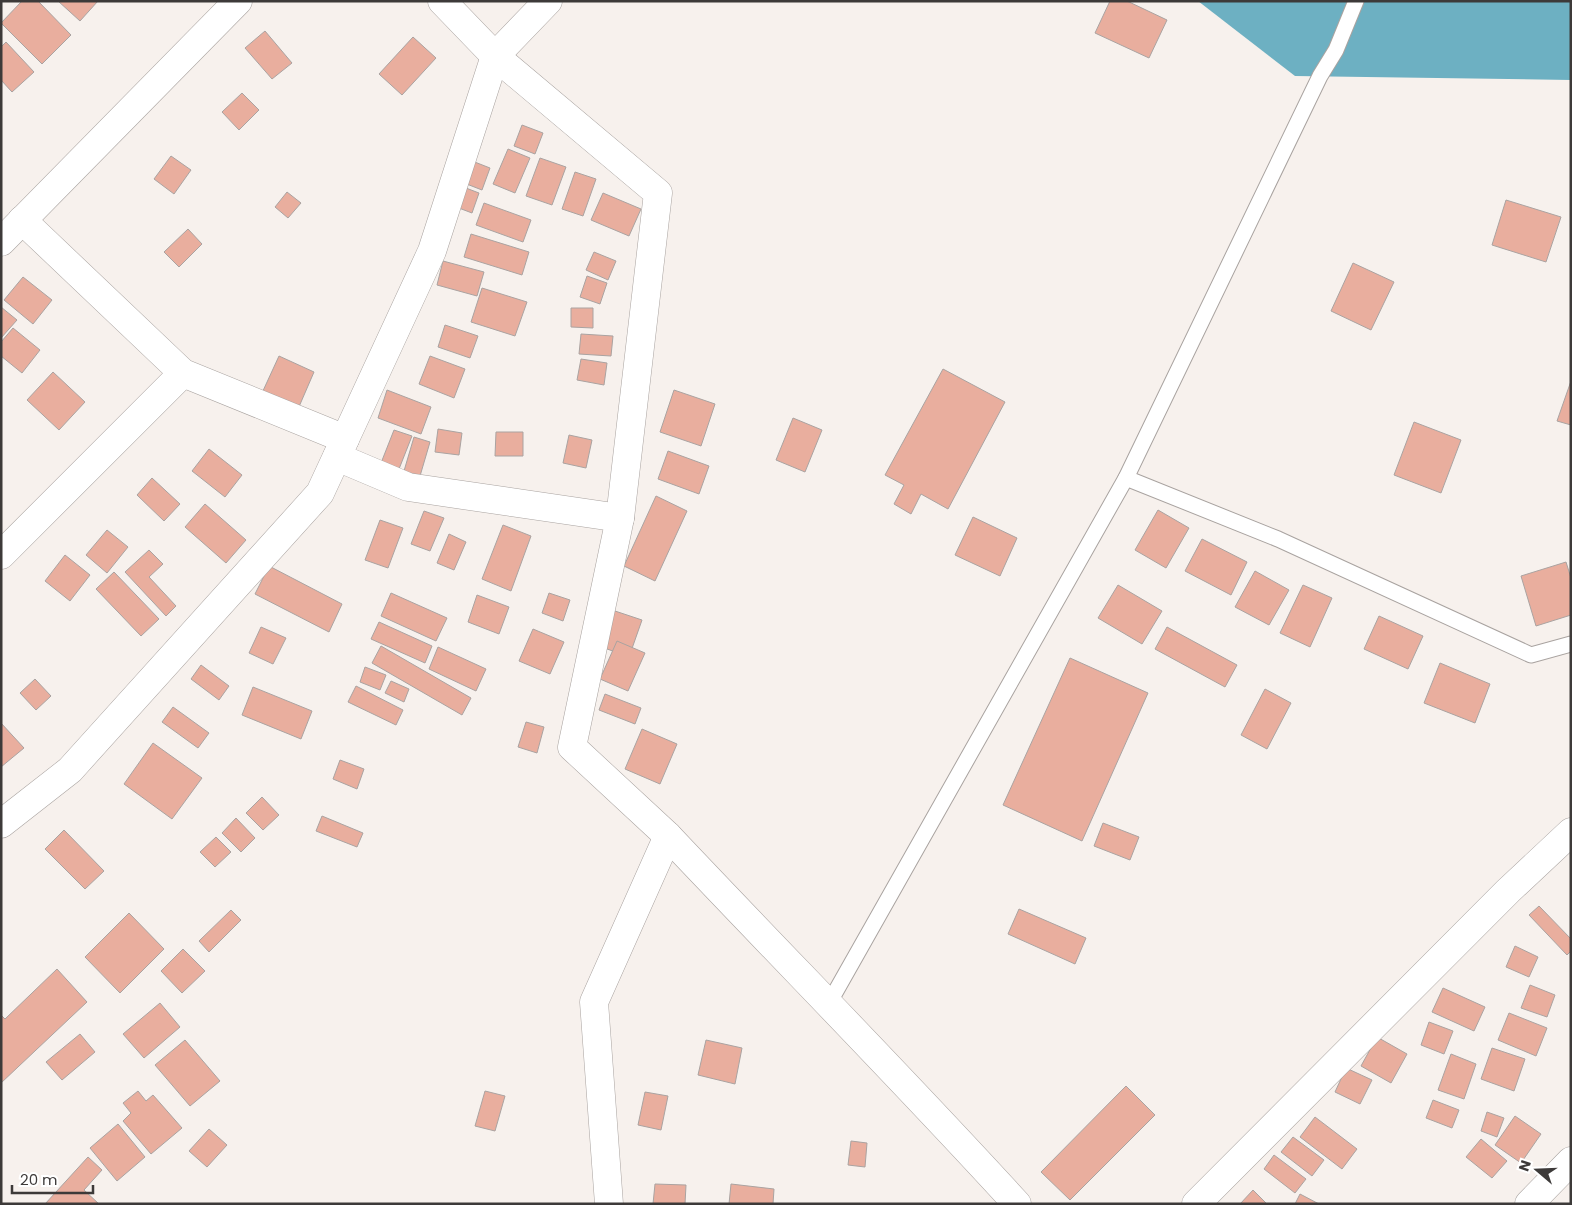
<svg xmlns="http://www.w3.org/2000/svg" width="1572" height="1205" viewBox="0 0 1572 1205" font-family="Poppins,sans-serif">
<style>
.water{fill:#6db0c2}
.building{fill:#e9ae9e;stroke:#aaa3a1}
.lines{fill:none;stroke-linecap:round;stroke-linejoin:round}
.lane-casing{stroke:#a9a3a0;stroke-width:17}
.street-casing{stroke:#a9a3a0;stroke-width:29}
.lane{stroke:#fff;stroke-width:15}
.street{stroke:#fff;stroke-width:28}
</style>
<rect width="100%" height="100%" fill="#f7f1ed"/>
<path class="water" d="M 1198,1 L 1571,1 L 1571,80 L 1295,76 Z"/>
<g class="building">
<path d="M 22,1 L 38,1 L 71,35 L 42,64 L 1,23 Z"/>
<path d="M 58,1 L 98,1 L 80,21 Z"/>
<path d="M 1110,1 L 1127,1 L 1167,20 L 1149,58 L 1095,33 Z"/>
<path d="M 265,31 L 292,63 L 272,79 L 245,48 Z"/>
<path d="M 413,37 L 436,58 L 402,95 L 379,74 Z"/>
<path d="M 6,42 L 34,72 L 12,92 L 1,80 L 1,47 Z"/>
<path d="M 242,93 L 259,110 L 239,130 L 222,112 Z"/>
<path d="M 522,125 L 543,133 L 535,154 L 514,146 Z"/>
<path d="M 508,149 L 530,158 L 515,193 L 493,184 Z"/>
<path d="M 171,156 L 191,170 L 174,194 L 154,179 Z"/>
<path d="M 540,158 L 566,167 L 552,205 L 526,196 Z"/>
<path d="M 467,159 L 490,168 L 482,190 L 459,181 Z"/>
<path d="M 575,172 L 596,179 L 583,216 L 562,209 Z"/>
<path d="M 458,185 L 479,193 L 472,213 L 451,205 Z"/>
<path d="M 287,192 L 301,203 L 288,218 L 275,207 Z"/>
<path d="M 603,193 L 641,209 L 629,236 L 591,220 Z"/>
<path d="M 1506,200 L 1561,217 L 1546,262 L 1492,245 Z"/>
<path d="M 484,203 L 531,220 L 523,242 L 476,225 Z"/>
<path d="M 188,229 L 202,244 L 179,267 L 164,252 Z"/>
<path d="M 471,234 L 529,252 L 522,275 L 464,257 Z"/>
<path d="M 594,252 L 616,261 L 608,280 L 586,270 Z"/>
<path d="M 443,261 L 484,272 L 477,296 L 437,285 Z"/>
<path d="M 1353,263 L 1394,282 L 1371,330 L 1331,311 Z"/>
<path d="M 587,276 L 607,283 L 600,304 L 580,297 Z"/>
<path d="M 23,277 L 52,300 L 33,324 L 4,300 Z"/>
<path d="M 482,288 L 527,302 L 515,336 L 471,322 Z"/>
<path d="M 1,307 L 17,320 L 1,338 Z"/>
<path d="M 571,308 L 593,308 L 593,328 L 571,327 Z"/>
<path d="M 445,325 L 478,336 L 470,358 L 438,347 Z"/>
<path d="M 13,328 L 40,350 L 22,373 L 1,356 L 1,342 Z"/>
<path d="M 581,334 L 613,336 L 611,356 L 579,354 Z"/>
<path d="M 279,356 L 314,372 L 298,409 L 262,393 Z"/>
<path d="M 430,356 L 465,369 L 454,398 L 419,384 Z"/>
<path d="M 581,359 L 607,363 L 604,385 L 577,380 Z"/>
<path d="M 943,369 L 1005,402 L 948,509 L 921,494 L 911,514 L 894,504 L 904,485 L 885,475 Z"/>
<path d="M 53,372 L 85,402 L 59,430 L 27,400 Z"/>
<path d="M 1571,381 L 1571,425 L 1557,421 Z"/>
<path d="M 387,390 L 431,407 L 421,434 L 378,418 Z"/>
<path d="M 674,390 L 715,404 L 701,446 L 660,432 Z"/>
<path d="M 793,418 L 822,430 L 805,472 L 776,460 Z"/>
<path d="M 1414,422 L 1461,440 L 1441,493 L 1394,475 Z"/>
<path d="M 438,429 L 462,433 L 459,455 L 435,452 Z"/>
<path d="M 394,430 L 412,436 L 399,469 L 381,463 Z"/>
<path d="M 496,432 L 523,432 L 523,456 L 495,456 Z"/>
<path d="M 569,435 L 592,440 L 586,468 L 563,463 Z"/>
<path d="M 414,437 L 430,442 L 420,476 L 404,471 Z"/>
<path d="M 209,449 L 242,475 L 225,497 L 192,471 Z"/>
<path d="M 668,451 L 709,466 L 699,494 L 658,479 Z"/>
<path d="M 152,478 L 180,504 L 164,521 L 137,495 Z"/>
<path d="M 656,496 L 687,511 L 655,581 L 624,566 Z"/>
<path d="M 205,504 L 246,540 L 226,563 L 185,527 Z"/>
<path d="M 1158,510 L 1189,528 L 1166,568 L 1135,550 Z"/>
<path d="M 424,511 L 444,518 L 430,551 L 411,544 Z"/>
<path d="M 973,517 L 1017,538 L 1000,576 L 955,555 Z"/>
<path d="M 380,520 L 403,528 L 388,568 L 365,560 Z"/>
<path d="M 503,525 L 531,536 L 511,591 L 482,579 Z"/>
<path d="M 107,530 L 128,547 L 107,573 L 86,555 Z"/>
<path d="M 449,534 L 466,542 L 454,570 L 437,563 Z"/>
<path d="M 1202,539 L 1247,562 L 1231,595 L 1185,571 Z"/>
<path d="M 149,550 L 163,564 L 149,577 L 176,606 L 166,616 L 125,572 Z"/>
<path d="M 65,555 L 90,575 L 70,601 L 45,581 Z"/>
<path d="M 1566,562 L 1571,578 L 1571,615 L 1536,626 L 1521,576 Z"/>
<path d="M 269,566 L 342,604 L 329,632 L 255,594 Z"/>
<path d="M 1255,571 L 1289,590 L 1269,625 L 1235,607 Z"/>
<path d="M 114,572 L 159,619 L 141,636 L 96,589 Z"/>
<path d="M 1118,585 L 1162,611 L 1142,644 L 1098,618 Z"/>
<path d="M 1303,585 L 1332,598 L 1310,647 L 1280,633 Z"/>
<path d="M 391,593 L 447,618 L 436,641 L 381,616 Z"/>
<path d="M 549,593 L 570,600 L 563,621 L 542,613 Z"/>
<path d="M 477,595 L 509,607 L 499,634 L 468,622 Z"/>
<path d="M 612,610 L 642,620 L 629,657 L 599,646 Z"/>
<path d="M 1379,616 L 1423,636 L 1408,669 L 1364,649 Z"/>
<path d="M 379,622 L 432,646 L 425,663 L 371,639 Z"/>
<path d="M 261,627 L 286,638 L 273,664 L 249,653 Z"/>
<path d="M 1167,627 L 1237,665 L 1225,687 L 1155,649 Z"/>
<path d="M 533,629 L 564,642 L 550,674 L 519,661 Z"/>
<path d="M 617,641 L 645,653 L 628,691 L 600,679 Z"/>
<path d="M 381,646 L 471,698 L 462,715 L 372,663 Z"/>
<path d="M 438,647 L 486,669 L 476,691 L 429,669 Z"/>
<path d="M 1070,658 L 1148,693 L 1082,841 L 1003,805 Z"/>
<path d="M 1440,663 L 1490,684 L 1475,723 L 1424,703 Z"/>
<path d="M 201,665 L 229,686 L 219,700 L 191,679 Z"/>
<path d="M 365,667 L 386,675 L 380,690 L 360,682 Z"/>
<path d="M 35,679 L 51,696 L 36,710 L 20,693 Z"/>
<path d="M 391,681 L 409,689 L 404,702 L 385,693 Z"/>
<path d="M 356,686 L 403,710 L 396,725 L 348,702 Z"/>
<path d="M 253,687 L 312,711 L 301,739 L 242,715 Z"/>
<path d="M 1265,689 L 1291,703 L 1267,749 L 1241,735 Z"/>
<path d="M 605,694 L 641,708 L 635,724 L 599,710 Z"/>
<path d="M 173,707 L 209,733 L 198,748 L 162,722 Z"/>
<path d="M 526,722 L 544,727 L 537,753 L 518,747 Z"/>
<path d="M 1,723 L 24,748 L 1,767 Z"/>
<path d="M 642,729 L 677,744 L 660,784 L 625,769 Z"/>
<path d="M 153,743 L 202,778 L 172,819 L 124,784 Z"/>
<path d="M 340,760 L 364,769 L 357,789 L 333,779 Z"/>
<path d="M 262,797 L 279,815 L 263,830 L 246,813 Z"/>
<path d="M 322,816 L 363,833 L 357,847 L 316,831 Z"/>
<path d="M 236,818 L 255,838 L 241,852 L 222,833 Z"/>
<path d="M 1103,823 L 1139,837 L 1130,860 L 1094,846 Z"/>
<path d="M 64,830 L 104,871 L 85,889 L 45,849 Z"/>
<path d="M 216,837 L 231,852 L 215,867 L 200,852 Z"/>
<path d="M 1539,906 L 1571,939 L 1571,951 L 1567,955 L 1529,915 Z"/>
<path d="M 1019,909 L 1086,938 L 1075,964 L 1008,934 Z"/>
<path d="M 231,910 L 241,920 L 209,952 L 199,941 Z"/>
<path d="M 129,913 L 164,949 L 120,993 L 85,957 Z"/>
<path d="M 1515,946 L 1538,957 L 1529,977 L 1506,967 Z"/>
<path d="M 183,949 L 205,971 L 182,993 L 161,971 Z"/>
<path d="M 57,969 L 87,1002 L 1,1083 L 1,1015 L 5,1019 Z"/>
<path d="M 1530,985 L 1555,995 L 1547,1017 L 1521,1008 Z"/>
<path d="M 1443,988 L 1485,1007 L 1474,1031 L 1432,1012 Z"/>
<path d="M 160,1003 L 180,1027 L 144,1058 L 123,1034 Z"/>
<path d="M 1509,1013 L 1547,1028 L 1536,1056 L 1498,1040 Z"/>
<path d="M 1429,1022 L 1453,1031 L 1444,1054 L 1421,1045 Z"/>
<path d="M 80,1034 L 95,1052 L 62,1080 L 46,1062 Z"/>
<path d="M 1377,1037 L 1407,1054 L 1391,1083 L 1361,1066 Z"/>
<path d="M 185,1040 L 220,1081 L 190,1106 L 155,1065 Z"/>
<path d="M 706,1040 L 742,1048 L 735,1084 L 698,1075 Z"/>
<path d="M 1492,1048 L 1525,1059 L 1514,1091 L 1481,1079 Z"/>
<path d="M 1451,1054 L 1476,1064 L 1464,1099 L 1438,1090 Z"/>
<path d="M 1346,1068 L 1372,1080 L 1360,1104 L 1335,1092 Z"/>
<path d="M 1126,1086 L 1155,1115 L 1070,1200 L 1041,1172 Z"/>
<path d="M 138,1091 L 146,1101 L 153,1095 L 182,1128 L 151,1154 L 123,1121 L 131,1113 L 123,1103 Z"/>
<path d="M 485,1091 L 505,1096 L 495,1131 L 475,1126 Z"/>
<path d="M 645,1092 L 668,1096 L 661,1130 L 638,1125 Z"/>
<path d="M 1433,1100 L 1459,1110 L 1452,1128 L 1426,1118 Z"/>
<path d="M 1487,1112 L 1504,1118 L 1497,1137 L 1481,1131 Z"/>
<path d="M 1515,1116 L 1541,1134 L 1521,1163 L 1495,1145 Z"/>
<path d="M 1315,1117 L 1357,1149 L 1342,1169 L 1300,1137 Z"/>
<path d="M 118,1124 L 145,1157 L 117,1181 L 90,1148 Z"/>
<path d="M 209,1129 L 227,1145 L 207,1167 L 189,1151 Z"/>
<path d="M 1293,1137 L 1324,1160 L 1312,1176 L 1281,1152 Z"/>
<path d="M 1481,1139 L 1507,1161 L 1492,1178 L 1466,1157 Z"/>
<path d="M 851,1141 L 867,1143 L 865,1167 L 848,1165 Z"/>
<path d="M 1274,1155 L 1306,1179 L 1295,1193 L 1264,1169 Z"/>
<path d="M 88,1157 L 102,1170 L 84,1190 L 99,1204 L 45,1204 Z"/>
<path d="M 655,1184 L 686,1185 L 685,1204 L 653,1204 Z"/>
<path d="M 731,1184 L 774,1189 L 773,1204 L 729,1204 Z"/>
<path d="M 1253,1190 L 1267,1204 L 1240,1204 Z"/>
<path d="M 1300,1194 L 1319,1204 L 1295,1204 Z"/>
</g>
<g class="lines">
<g class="lane-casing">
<g id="lane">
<path d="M 1126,478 L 1278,539 L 1531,655 L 1571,644"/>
<path d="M 828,1005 L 1126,478 L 1320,76 L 1336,50 L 1356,1"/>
</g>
</g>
<g class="street-casing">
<g id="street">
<path d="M 442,1 L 495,56 L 658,193 L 620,518 L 572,747 L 668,836 L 594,1002 L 609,1204"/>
<path d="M 22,220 L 183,373 L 345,439"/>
<path d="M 1,242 L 238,1"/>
<path d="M 337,457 L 408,487 L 620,518"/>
<path d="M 1,555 L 183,373"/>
<path d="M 1,824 L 70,770 L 320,493 L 432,251 L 495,56 L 548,1"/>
<path d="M 668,836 C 784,959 903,1079 1017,1204"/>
<path d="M 1196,1204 L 1508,891 L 1571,832"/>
<path d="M 1529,1204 L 1571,1161"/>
</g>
</g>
<use href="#lane" class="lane"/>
<use href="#street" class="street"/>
</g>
<rect width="1572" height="1205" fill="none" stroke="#3d3a39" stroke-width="5"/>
<g transform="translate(1537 1170) rotate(289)" stroke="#ffffff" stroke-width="4" paint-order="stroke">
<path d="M0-4L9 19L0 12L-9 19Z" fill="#3d3a39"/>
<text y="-8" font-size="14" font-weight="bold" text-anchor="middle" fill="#3d3a39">N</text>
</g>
<path d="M12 1185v8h81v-8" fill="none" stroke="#3d3a39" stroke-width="2.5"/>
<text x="20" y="1185" font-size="15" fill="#3d3a39" stroke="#ffffff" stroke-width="4" paint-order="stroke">20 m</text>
</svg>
